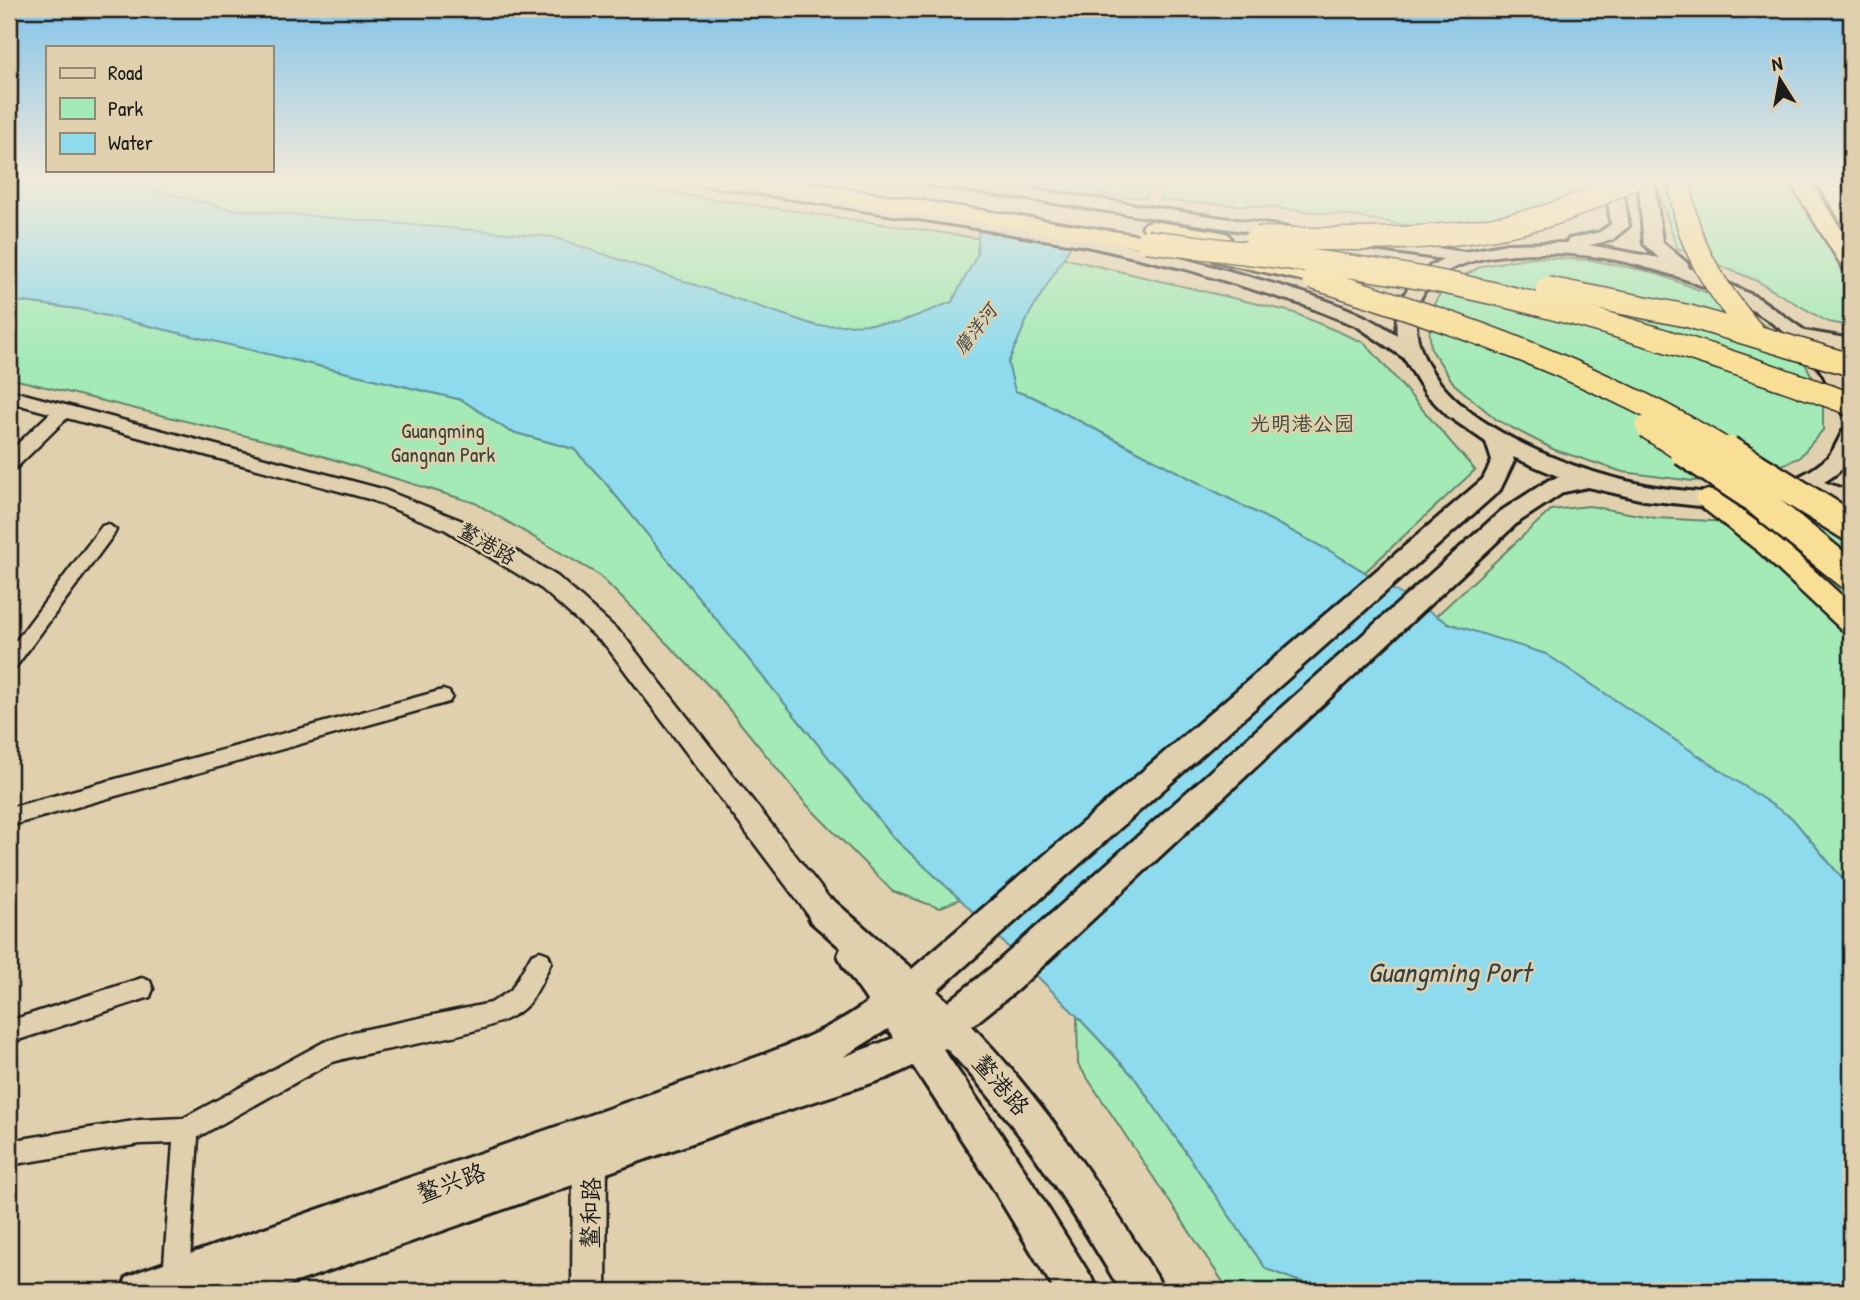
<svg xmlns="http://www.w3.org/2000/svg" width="1860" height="1300" viewBox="0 0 1860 1300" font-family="'Patrick Hand','LXGW WenKai TC',sans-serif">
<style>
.green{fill:#a3eab7;stroke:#60836a;stroke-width:2}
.water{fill:#8ddbec;stroke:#608f99;stroke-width:2}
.pier{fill:#e1d0ad}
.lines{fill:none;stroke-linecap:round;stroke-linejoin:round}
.minor-casing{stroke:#1c1c1c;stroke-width:5}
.tertiary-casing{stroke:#1c1c1c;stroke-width:5}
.secondary-casing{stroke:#1c1c1c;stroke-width:6}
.trunk-casing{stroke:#1c1c1c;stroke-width:5}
.motorway-casing{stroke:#1c1c1c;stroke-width:5}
.minor{fill:#e1d0ad;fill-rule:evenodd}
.tertiary{fill:#e1d0ad;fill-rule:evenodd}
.secondary{fill:#e1d0ad;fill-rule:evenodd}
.trunk{fill:#f9df96;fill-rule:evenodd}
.motorway{fill:#f9df96;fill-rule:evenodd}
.trunk-bridge-far1-casing{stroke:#1c1c1c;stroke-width:25;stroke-linecap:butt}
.trunk-bridge-casing{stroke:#1c1c1c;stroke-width:34;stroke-linecap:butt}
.trunk-bridge-far1{stroke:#f9df96;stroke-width:22}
.trunk-bridge{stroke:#f9df96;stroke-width:29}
.labels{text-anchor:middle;stroke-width:5;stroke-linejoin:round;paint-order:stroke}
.far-water-label{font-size:19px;font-style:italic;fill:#334246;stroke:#e1d0ad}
.park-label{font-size:21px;fill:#37453b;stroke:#e1d0ad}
.street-label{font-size:21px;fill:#1c1c1c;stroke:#e1d0ad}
.near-street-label{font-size:24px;fill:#1c1c1c;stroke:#e1d0ad}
.near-water-label{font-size:28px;font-style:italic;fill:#334246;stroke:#e1d0ad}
</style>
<rect width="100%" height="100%" fill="#e1d0ad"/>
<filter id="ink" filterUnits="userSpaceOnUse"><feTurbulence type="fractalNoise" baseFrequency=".0143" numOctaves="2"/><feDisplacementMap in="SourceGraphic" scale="14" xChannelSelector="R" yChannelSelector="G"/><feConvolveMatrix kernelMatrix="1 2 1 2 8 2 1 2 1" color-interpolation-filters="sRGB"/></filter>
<g filter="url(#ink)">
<g class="green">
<path d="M 110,179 L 578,179 L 983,239 L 1292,312 L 1365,343 L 1475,470 L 1365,572 L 1330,551 L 1033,397 L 684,283 L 553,237 L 230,209 Z"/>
<path d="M 1082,179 L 1111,184 L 1143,184 L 1149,188 L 1147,198 L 1102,195 Z"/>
<path d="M 1201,179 L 1583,179 L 1578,190 L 1581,213 L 1574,220 L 1531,228 L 1428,229 L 1352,216 L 1255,206 L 1161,201 L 1159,189 L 1164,185 Z"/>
<path d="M 1661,179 L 1851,179 L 1851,326 L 1828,322 L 1755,280 L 1677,248 L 1659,193 Z"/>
<path d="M 1531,257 L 1590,260 L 1652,272 L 1713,295 L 1766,326 L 1803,360 L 1823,396 L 1823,430 L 1799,458 L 1754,476 L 1693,481 L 1623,472 L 1555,450 L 1497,420 L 1454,384 L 1431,349 L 1428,313 L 1446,285 L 1482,266 Z"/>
<path d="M 9,300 L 78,309 L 462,400 L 509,431 L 574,449 L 604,481 L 894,838 L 960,899 L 939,908 L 892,891 L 805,803 L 714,691 L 599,575 L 475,503 L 296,448 L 9,378 Z"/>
<path d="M 1844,504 L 1851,507 L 1851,889 L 1792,818 L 1436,616 L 1551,510 L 1589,506 L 1656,518 L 1748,523 L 1807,515 Z"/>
<path d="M 1077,1016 L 1134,1077 L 1266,1269 L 1325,1291 L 1229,1291 L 1078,1064 Z"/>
</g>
<path class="water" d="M 9,179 L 110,179 L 230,209 L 553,237 L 817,326 L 898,323 L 952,302 L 977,255 L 982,179 L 1082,179 L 1102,195 L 1030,313 L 1008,363 L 1015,391 L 1033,397 L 1330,551 L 1448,623 L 1546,654 L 1792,818 L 1851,889 L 1851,1291 L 1325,1291 L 1266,1269 L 1134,1077 L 1077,1016 L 960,899 L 894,838 L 604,481 L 574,449 L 509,431 L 462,400 L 78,309 L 9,300 Z"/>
<path class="pier" d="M 978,192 L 1098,209 L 1082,234 L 976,217 Z"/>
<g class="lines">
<g class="minor-casing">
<g id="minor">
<path d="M 108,524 L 116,530 L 114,534 L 15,668 L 9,670 L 9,650 L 102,526 Z"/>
<path d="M 443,690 L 449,692 L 452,697 L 449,702 L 9,826 L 9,808 Z"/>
<path d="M 540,951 L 548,954 L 551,962 C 545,975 537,994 527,1005 C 499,1037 375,1047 330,1063 L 198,1137 L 188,1291 L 162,1291 L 173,1143 L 140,1144 L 9,1165 L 9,1141 L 140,1120 L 184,1118 L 324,1042 L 353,1032 L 491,1003 L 511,990 L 532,954 Z"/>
<path d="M 142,978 L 150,981 L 153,989 L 150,997 L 9,1043 L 9,1021 Z"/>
</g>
</g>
<g class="tertiary-casing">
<g id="tertiary">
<path d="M 9,390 L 382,489 L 460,520 L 519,553 L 558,577 L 623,635 L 832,902 L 836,911 L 832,920 L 822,924 L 812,920 L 607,647 L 542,589 L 446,530 L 369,499 L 67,418 L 16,468 L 9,469 L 9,452 L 50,413 L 9,402 Z"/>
<path d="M 589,1132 L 600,1137 L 607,1160 L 606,1291 L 572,1291 L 573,1148 L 578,1137 Z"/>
</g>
</g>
<g class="secondary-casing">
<g id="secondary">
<path d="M 691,179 L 733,179 C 906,207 1082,227 1250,277 C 1301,292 1352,305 1397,335 C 1393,301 1413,274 1443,259 L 1367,248 L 1364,244 L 1367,240 L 1373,239 L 1465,252 L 1507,244 L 1566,243 L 1569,239 L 1600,232 L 1611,224 L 1605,179 L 1621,179 L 1629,226 L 1612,240 L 1589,245 L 1659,258 L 1644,244 L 1638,179 L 1654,179 L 1662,242 L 1687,263 L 1689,268 L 1712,276 L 1760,299 L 1805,331 L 1851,339 L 1851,351 L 1819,345 C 1843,370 1851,380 1851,415 L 1843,413 C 1835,400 1829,384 1821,371 C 1778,308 1687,275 1616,260 C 1564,249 1418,240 1416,320 C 1415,343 1426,365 1440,383 C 1505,465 1742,537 1827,458 C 1834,451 1838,440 1843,431 L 1851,429 C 1851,458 1850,467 1824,482 L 1851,492 L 1851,508 L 1803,492 L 1753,506 L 1718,508 L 1644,500 L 1588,487 L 1564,492 L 1517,523 L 1017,990 L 972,1026 C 1045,1102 1101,1188 1157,1277 L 1163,1291 L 1121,1291 C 1069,1205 1016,1120 946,1048 L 943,1049 L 1011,1149 L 1091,1277 L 1097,1291 L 1055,1291 L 985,1175 L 913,1066 L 887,1078 L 766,1117 L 271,1291 L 121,1291 L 127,1277 L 141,1271 L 760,1056 C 800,1041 834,1027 868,1002 L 843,966 L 838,955 L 841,948 L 811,922 L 806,911 L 811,900 L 822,896 L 833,900 L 912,969 L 1483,479 L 1492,461 L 1486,442 L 1448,416 L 1426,394 L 1404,358 L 1357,326 L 1304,305 L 1186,269 L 1087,246 L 699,184 ZM 1513,457 L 1560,477 L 1549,480 L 1501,511 L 993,966 L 948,1002 L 937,991 L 1500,490 L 1514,461 ZM 888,1029 L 894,1038 L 843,1057 Z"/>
<path d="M 917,179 L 962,179 L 1290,228 L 1299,233 L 1290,238 L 925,184 Z"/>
</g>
</g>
<g class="trunk-casing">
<g id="trunk">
<path d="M 736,179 L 784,179 L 1175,241 L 1182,243 L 1185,247 L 1182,251 L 1175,253 L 745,185 Z"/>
<path d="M 1838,179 L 1851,179 L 1851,190 L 1844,188 Z"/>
<path d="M 1152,221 L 1221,232 L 1228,234 L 1231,238 L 1228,242 L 1221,244 L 1145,231 L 1142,227 L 1145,223 Z"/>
<path d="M 1221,251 L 1316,272 L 1320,276 L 1316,280 L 1309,282 L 1214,261 L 1211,257 L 1214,253 Z"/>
<path d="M 1708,490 L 1717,493 L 1779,538 L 1851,604 L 1851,632 L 1841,629 L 1759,552 L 1699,505 L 1695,499 L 1699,493 Z"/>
</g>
</g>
<g class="motorway-casing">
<g id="motorway">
<path d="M 1788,179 L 1809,179 L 1851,245 L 1851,270 L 1843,268 Z"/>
<path d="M 1814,179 L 1835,179 L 1851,203 L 1851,226 L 1843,224 Z"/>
</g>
</g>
<use href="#minor" class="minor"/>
<use href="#tertiary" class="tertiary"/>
<use href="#secondary" class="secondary"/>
<use href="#trunk" class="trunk"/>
<use href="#motorway" class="motorway"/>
<g class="trunk-bridge-far1-casing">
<g id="trunk-bridge-far1">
<path d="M 1680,179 C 1683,241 1716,290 1756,336"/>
<path d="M 1256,238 C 1352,240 1450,243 1543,217 C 1574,208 1602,194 1631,179"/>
<path d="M 1146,241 C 1251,254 1357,264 1461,286 C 1594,315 1723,357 1851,404"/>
<path d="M 1313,278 C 1456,322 1603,374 1731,453"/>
<path d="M 1547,288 L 1688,316 L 1851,365"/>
<path d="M 1647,427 L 1686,453"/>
</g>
</g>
<g class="trunk-bridge-casing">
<g id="trunk-bridge">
<path d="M 1684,451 L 1751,495 L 1851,576"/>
<path d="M 1728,451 L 1851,527"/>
</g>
</g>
<use href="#trunk-bridge-far1" class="trunk-bridge-far1"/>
<use href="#trunk-bridge" class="trunk-bridge"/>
</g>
</g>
<linearGradient id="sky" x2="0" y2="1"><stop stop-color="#83c4ea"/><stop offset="0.5" stop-color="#f2eada"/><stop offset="1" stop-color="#f2eada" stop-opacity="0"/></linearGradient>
<rect width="1860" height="361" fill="url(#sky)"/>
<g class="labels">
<g class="far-water-label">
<text transform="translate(975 329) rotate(-52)" y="7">磨洋河</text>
</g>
<g class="park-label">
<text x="1302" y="431">光明港公园</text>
<text x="443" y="438">Guangming<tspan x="443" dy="24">Gangnan Park</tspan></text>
</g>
<g class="street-label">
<text transform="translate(487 544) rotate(30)" y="7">鳌港路</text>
</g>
<g class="near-street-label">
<text transform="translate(1001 1085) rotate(49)" y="8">鳌港路</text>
<text transform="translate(451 1183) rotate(-20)" y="8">鳌兴路</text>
<text transform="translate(591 1213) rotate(-89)" y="8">鳌和路</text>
</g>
<g class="near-water-label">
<text x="1449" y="982">Guangming Port</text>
</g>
</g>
<rect width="1860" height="1300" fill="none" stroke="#e1d0ad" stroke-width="35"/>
<rect x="18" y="18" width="1825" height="1265" fill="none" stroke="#1c1c1c" stroke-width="2.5" filter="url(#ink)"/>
<rect x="46" y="46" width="228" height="126" fill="#e1d0ad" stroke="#928873" stroke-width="2"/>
<rect x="60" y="68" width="35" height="10" fill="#e1d0ad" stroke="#928873" stroke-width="2"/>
<text x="108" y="80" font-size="21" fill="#1c1c1c">Road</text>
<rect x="60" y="98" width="35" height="21" fill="#a3eab7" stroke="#928873" stroke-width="2"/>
<text x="108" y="116" font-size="21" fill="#1c1c1c">Park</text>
<rect x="60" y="133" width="35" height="21" fill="#8ddbec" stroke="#928873" stroke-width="2"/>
<text x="108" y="150" font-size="21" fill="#1c1c1c">Water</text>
<g transform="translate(1780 80) rotate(349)" stroke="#e1d0ad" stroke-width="5" paint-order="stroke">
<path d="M0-5L12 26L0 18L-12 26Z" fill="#1c1c1c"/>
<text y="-10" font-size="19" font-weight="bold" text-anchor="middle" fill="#1c1c1c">N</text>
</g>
</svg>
